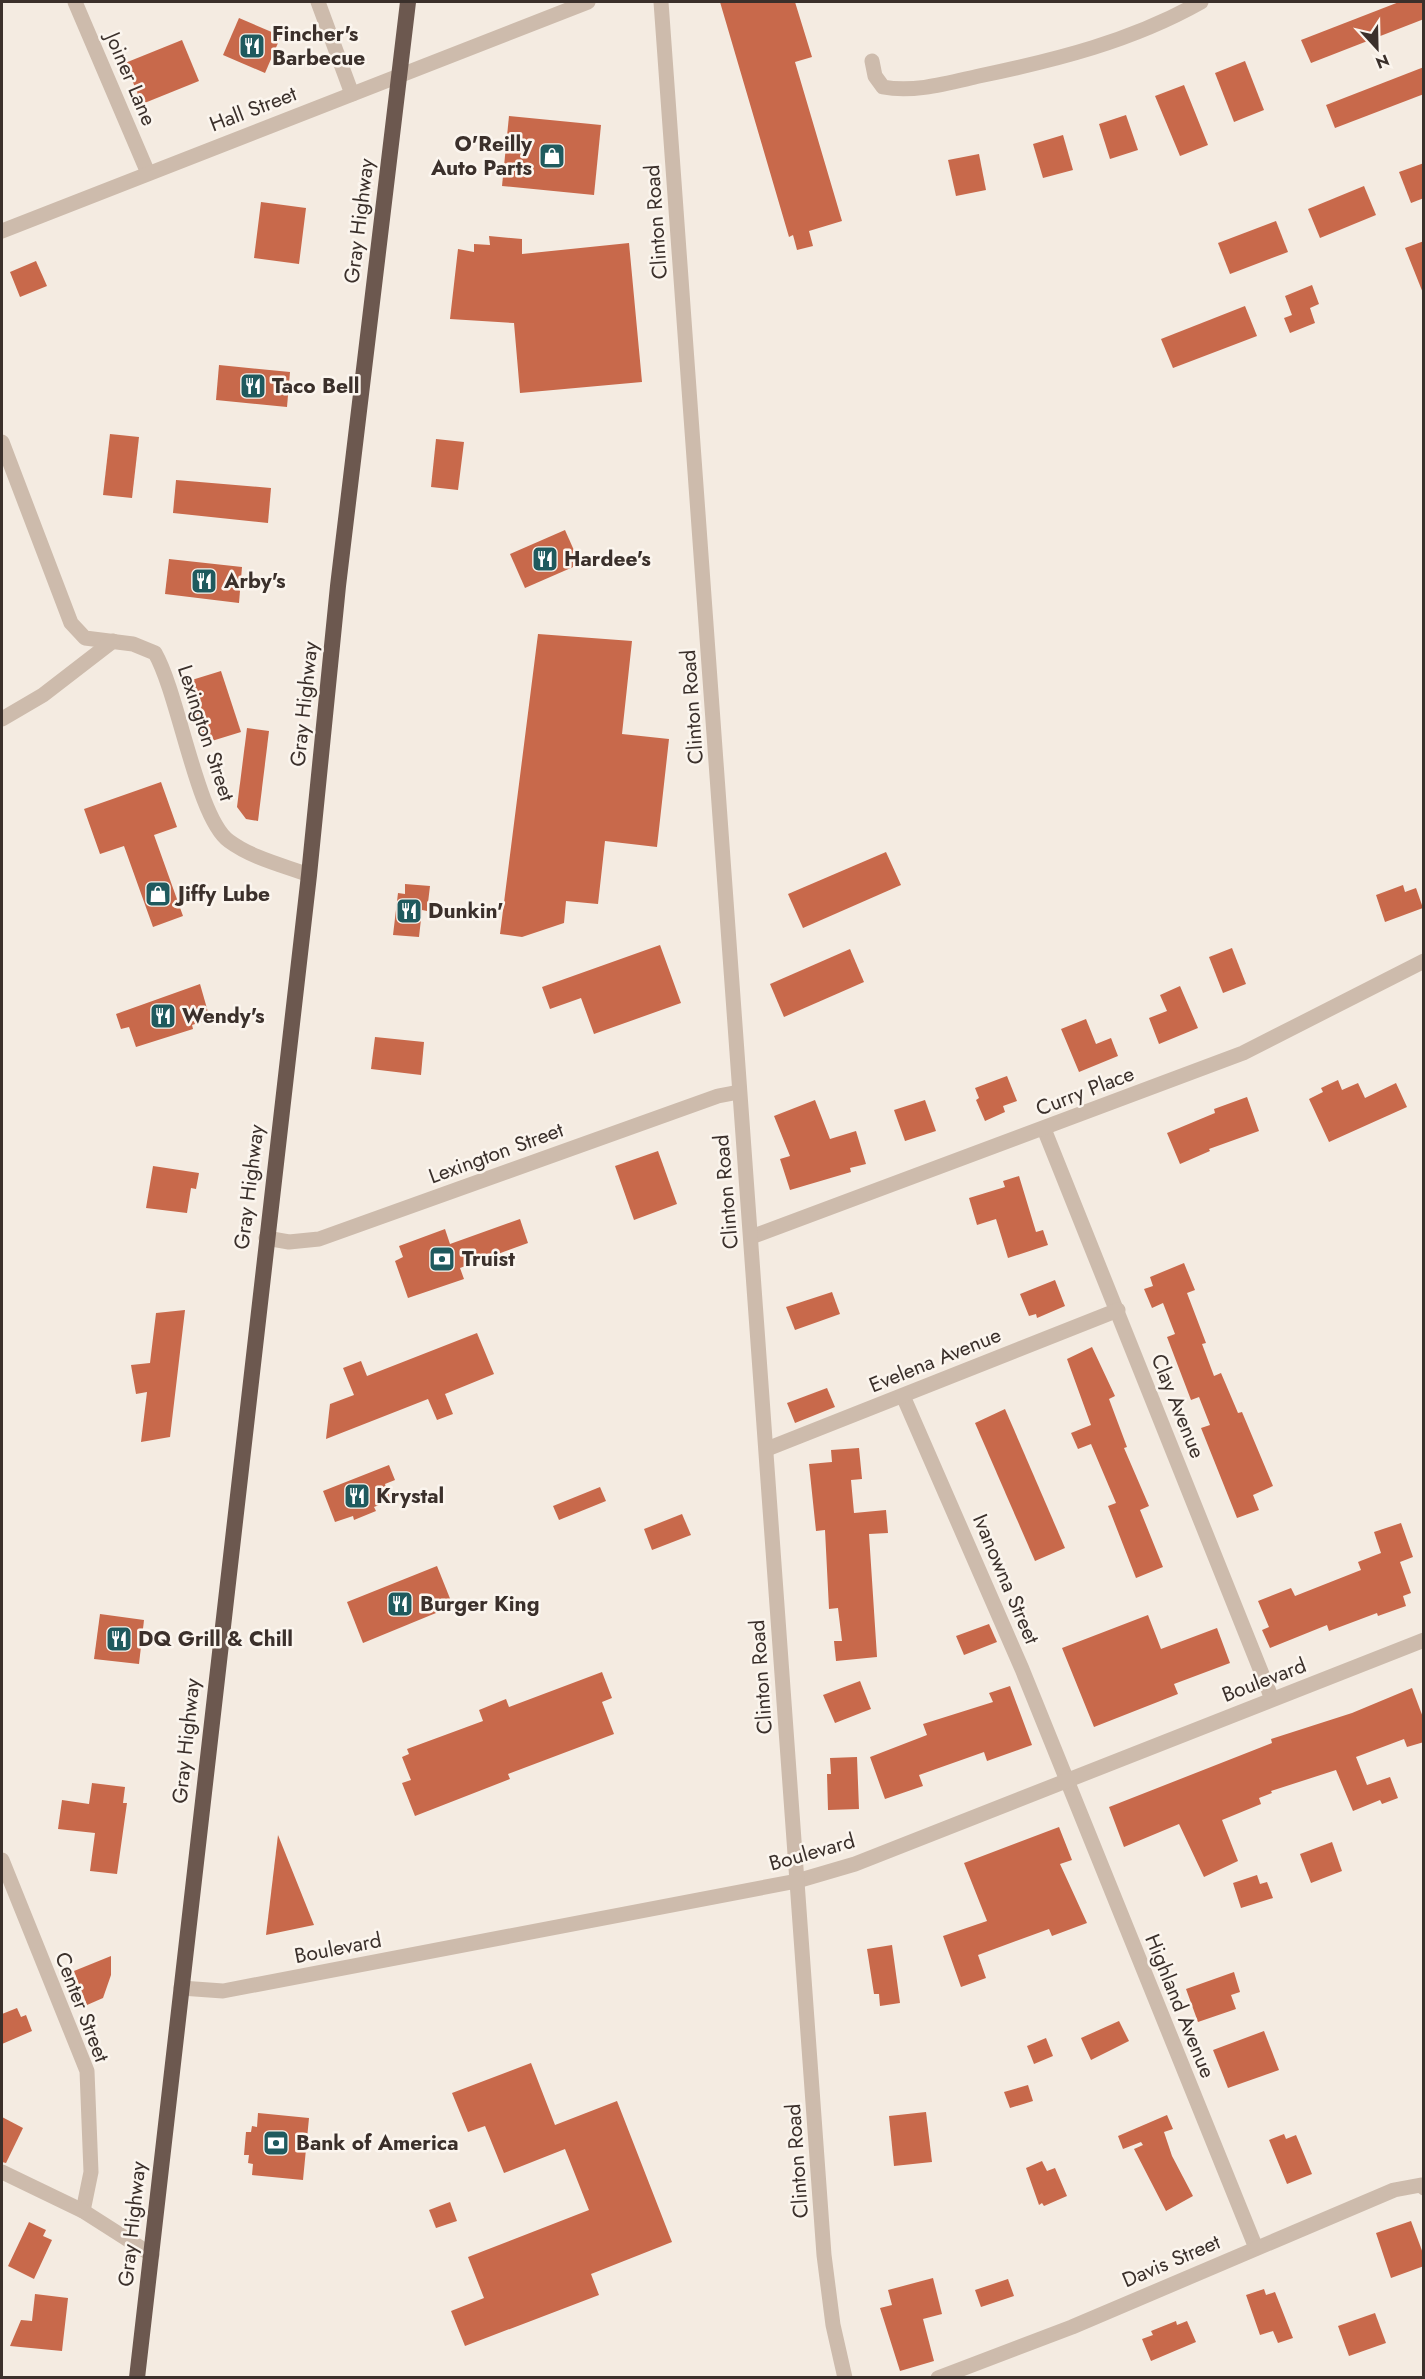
<svg xmlns="http://www.w3.org/2000/svg" width="1425" height="2379" viewBox="0 0 1425 2379" font-family="Jost,sans-serif">
<style>
.building{fill:#c8694b}
.lines{fill:none;stroke-linecap:round;stroke-linejoin:round}
.minor{stroke:#cdbbac;stroke-width:15}
.tertiary{stroke:#cdbbac;stroke-width:15}
.trunk{stroke:#6c584f;stroke-width:16}
.labels{text-anchor:middle;stroke-width:5;stroke-linejoin:round;paint-order:stroke}
.poi-label{font-size:21px;font-weight:bold;fill:#3b302b;stroke:#fbf5ee;text-anchor:start}
.street-label{font-size:21px;fill:#3b302b;stroke:#fbf5ee}
</style>
<rect width="100%" height="100%" fill="#f4ebe1"/>
<g class="building">
<path d="M 720,2 L 795,2 L 812,57 L 795,62 L 842,221 L 809,231 L 813,246 L 797,250 L 793,235 L 789,237 Z"/>
<path d="M 1399,2 L 1424,2 L 1424,19 L 1311,63 L 1301,40 Z"/>
<path d="M 239,18 L 281,36 L 265,73 L 223,55 Z"/>
<path d="M 182,40 L 199,81 L 142,104 L 125,63 Z"/>
<path d="M 1245,61 L 1264,110 L 1234,122 L 1215,73 Z"/>
<path d="M 1424,67 L 1424,94 L 1335,128 L 1326,105 Z"/>
<path d="M 1184,85 L 1208,145 L 1180,156 L 1155,96 Z"/>
<path d="M 1126,115 L 1138,150 L 1110,159 L 1099,124 Z"/>
<path d="M 509,116 L 601,125 L 594,195 L 502,186 Z"/>
<path d="M 1063,135 L 1073,170 L 1043,178 L 1033,144 Z"/>
<path d="M 979,154 L 986,190 L 956,196 L 948,160 Z"/>
<path d="M 1424,163 L 1424,198 L 1411,203 L 1399,172 Z"/>
<path d="M 1364,186 L 1376,215 L 1320,238 L 1308,209 Z"/>
<path d="M 261,202 L 306,208 L 299,264 L 254,258 Z"/>
<path d="M 1276,221 L 1288,252 L 1230,274 L 1218,243 Z"/>
<path d="M 489,236 L 522,239 L 522,254 L 629,243 L 642,382 L 520,393 L 514,323 L 450,319 L 458,249 L 474,252 L 474,244 L 490,245 Z"/>
<path d="M 1424,241 L 1424,292 L 1423,293 L 1405,248 Z"/>
<path d="M 36,261 L 47,286 L 20,297 L 10,272 Z"/>
<path d="M 1312,285 L 1319,304 L 1310,308 L 1315,323 L 1290,333 L 1284,318 L 1292,315 L 1285,296 Z"/>
<path d="M 1245,306 L 1257,336 L 1173,368 L 1161,339 Z"/>
<path d="M 219,365 L 290,372 L 287,407 L 216,400 Z"/>
<path d="M 110,434 L 139,437 L 132,498 L 103,495 Z"/>
<path d="M 436,439 L 464,442 L 458,490 L 431,487 Z"/>
<path d="M 176,480 L 271,488 L 268,523 L 173,513 Z"/>
<path d="M 565,530 L 580,564 L 525,588 L 510,554 Z"/>
<path d="M 169,559 L 242,567 L 239,603 L 165,594 Z"/>
<path d="M 538,634 L 632,641 L 622,734 L 669,739 L 657,847 L 605,841 L 598,904 L 566,901 L 564,923 L 522,937 L 500,934 Z"/>
<path d="M 221,671 L 241,732 L 202,744 L 182,683 Z"/>
<path d="M 247,728 L 269,731 L 258,821 L 246,819 L 237,807 Z"/>
<path d="M 161,782 L 177,827 L 154,835 L 183,916 L 153,927 L 124,846 L 100,854 L 84,809 Z"/>
<path d="M 886,852 L 901,885 L 803,928 L 788,894 Z"/>
<path d="M 405,884 L 430,886 L 427,911 L 422,910 L 419,937 L 393,935 L 398,893 L 405,894 Z"/>
<path d="M 1403,885 L 1405,892 L 1416,888 L 1423,908 L 1385,922 L 1376,895 Z"/>
<path d="M 660,945 L 681,1003 L 594,1034 L 581,998 L 550,1009 L 542,987 Z"/>
<path d="M 1232,948 L 1246,984 L 1223,993 L 1209,957 Z"/>
<path d="M 850,949 L 864,982 L 784,1017 L 770,984 Z"/>
<path d="M 200,984 L 210,1019 L 192,1025 L 193,1029 L 136,1047 L 129,1027 L 121,1029 L 116,1014 Z"/>
<path d="M 1180,986 L 1198,1028 L 1159,1044 L 1149,1018 L 1167,1011 L 1160,995 Z"/>
<path d="M 1086,1019 L 1096,1044 L 1111,1038 L 1118,1056 L 1079,1072 L 1061,1029 Z"/>
<path d="M 375,1037 L 424,1042 L 421,1075 L 371,1069 Z"/>
<path d="M 1007,1076 L 1017,1101 L 1003,1106 L 1005,1112 L 985,1121 L 976,1100 L 979,1098 L 975,1088 Z"/>
<path d="M 1338,1080 L 1342,1090 L 1358,1083 L 1365,1098 L 1396,1083 L 1407,1107 L 1329,1142 L 1309,1099 L 1323,1092 L 1321,1088 Z"/>
<path d="M 1247,1097 L 1259,1131 L 1209,1149 L 1210,1151 L 1180,1164 L 1167,1133 L 1215,1113 L 1214,1109 Z"/>
<path d="M 815,1100 L 830,1139 L 856,1131 L 866,1164 L 850,1168 L 851,1172 L 790,1190 L 780,1159 L 790,1156 L 774,1116 Z"/>
<path d="M 925,1100 L 936,1131 L 905,1141 L 894,1110 Z"/>
<path d="M 658,1151 L 677,1204 L 634,1220 L 615,1166 Z"/>
<path d="M 153,1166 L 199,1173 L 196,1189 L 191,1188 L 187,1213 L 146,1208 Z"/>
<path d="M 1019,1176 L 1036,1232 L 1043,1230 L 1048,1245 L 1008,1258 L 996,1219 L 977,1225 L 969,1198 L 1005,1187 L 1003,1181 Z"/>
<path d="M 520,1219 L 528,1243 L 460,1268 L 464,1279 L 408,1298 L 395,1261 L 403,1257 L 399,1246 L 445,1229 L 450,1244 Z"/>
<path d="M 1184,1263 L 1195,1290 L 1187,1293 L 1206,1343 L 1202,1344 L 1214,1376 L 1221,1373 L 1238,1413 L 1242,1412 L 1273,1486 L 1253,1495 L 1259,1510 L 1237,1518 L 1201,1428 L 1210,1425 L 1199,1397 L 1191,1400 L 1167,1337 L 1175,1334 L 1163,1303 L 1152,1308 L 1144,1289 L 1153,1286 L 1150,1277 Z"/>
<path d="M 1055,1280 L 1065,1306 L 1037,1318 L 1036,1314 L 1029,1316 L 1020,1294 Z"/>
<path d="M 832,1292 L 840,1314 L 795,1330 L 786,1307 Z"/>
<path d="M 185,1310 L 170,1437 L 141,1442 L 147,1392 L 136,1394 L 131,1365 L 150,1363 L 156,1313 Z"/>
<path d="M 477,1333 L 494,1374 L 445,1394 L 453,1414 L 437,1420 L 428,1399 L 326,1439 L 330,1404 L 354,1395 L 343,1368 L 361,1361 L 367,1376 Z"/>
<path d="M 1092,1347 L 1115,1396 L 1109,1399 L 1127,1447 L 1124,1448 L 1149,1506 L 1140,1510 L 1163,1567 L 1136,1578 L 1108,1506 L 1116,1503 L 1091,1444 L 1078,1449 L 1071,1433 L 1091,1425 L 1067,1359 Z"/>
<path d="M 827,1388 L 835,1407 L 795,1423 L 787,1403 Z"/>
<path d="M 1005,1409 L 1065,1548 L 1035,1561 L 975,1423 Z"/>
<path d="M 859,1448 L 862,1479 L 851,1480 L 854,1513 L 886,1510 L 888,1533 L 869,1534 L 877,1657 L 836,1661 L 834,1641 L 842,1641 L 838,1608 L 829,1609 L 825,1530 L 816,1531 L 809,1464 L 832,1462 L 831,1450 Z"/>
<path d="M 389,1465 L 395,1480 L 385,1484 L 391,1500 L 374,1507 L 376,1511 L 354,1520 L 353,1516 L 335,1522 L 323,1491 Z"/>
<path d="M 600,1487 L 606,1501 L 559,1520 L 553,1506 Z"/>
<path d="M 682,1514 L 691,1535 L 652,1550 L 644,1529 Z"/>
<path d="M 1401,1523 L 1413,1557 L 1400,1562 L 1411,1593 L 1403,1596 L 1406,1606 L 1378,1616 L 1377,1613 L 1329,1631 L 1327,1625 L 1270,1648 L 1262,1630 L 1269,1627 L 1258,1601 L 1291,1588 L 1295,1596 L 1361,1570 L 1358,1562 L 1381,1553 L 1374,1532 Z"/>
<path d="M 437,1566 L 453,1606 L 363,1643 L 347,1602 Z"/>
<path d="M 100,1614 L 144,1620 L 139,1664 L 94,1659 Z"/>
<path d="M 1148,1615 L 1161,1649 L 1217,1628 L 1230,1663 L 1174,1684 L 1178,1694 L 1094,1727 L 1062,1648 Z"/>
<path d="M 989,1624 L 997,1642 L 964,1655 L 956,1636 Z"/>
<path d="M 602,1672 L 612,1698 L 602,1702 L 614,1734 L 508,1774 L 510,1779 L 415,1816 L 402,1783 L 411,1780 L 402,1757 L 409,1754 L 407,1749 L 483,1721 L 479,1710 L 506,1699 L 509,1707 Z"/>
<path d="M 860,1681 L 871,1709 L 835,1723 L 823,1695 Z"/>
<path d="M 1010,1686 L 1032,1745 L 987,1761 L 984,1752 L 919,1775 L 923,1786 L 885,1799 L 870,1757 L 927,1735 L 923,1724 L 993,1702 L 989,1693 Z"/>
<path d="M 1412,1688 L 1424,1720 L 1424,1742 L 1407,1747 L 1404,1739 L 1356,1757 L 1367,1785 L 1390,1777 L 1398,1798 L 1382,1804 L 1380,1800 L 1353,1811 L 1336,1770 L 1271,1791 L 1272,1793 L 1259,1798 L 1261,1804 L 1222,1820 L 1238,1861 L 1204,1877 L 1179,1824 L 1124,1847 L 1109,1807 L 1272,1743 L 1271,1739 L 1352,1713 Z"/>
<path d="M 857,1757 L 859,1809 L 828,1810 L 827,1774 L 831,1774 L 830,1758 Z"/>
<path d="M 92,1783 L 125,1787 L 123,1803 L 127,1803 L 117,1874 L 90,1871 L 95,1833 L 58,1829 L 62,1800 L 89,1804 Z"/>
<path d="M 1059,1827 L 1072,1860 L 1060,1864 L 1087,1923 L 1052,1936 L 1049,1929 L 978,1955 L 986,1978 L 961,1987 L 943,1936 L 987,1921 L 964,1863 Z"/>
<path d="M 278,1835 L 314,1925 L 266,1935 Z"/>
<path d="M 1332,1842 L 1342,1871 L 1311,1883 L 1300,1854 Z"/>
<path d="M 1257,1875 L 1260,1884 L 1267,1882 L 1273,1898 L 1241,1908 L 1233,1883 Z"/>
<path d="M 892,1945 L 900,2003 L 880,2006 L 879,1994 L 874,1994 L 867,1949 Z"/>
<path d="M 111,1956 L 111,1975 L 103,1998 L 87,2005 L 74,1971 Z"/>
<path d="M 1234,1972 L 1240,1992 L 1231,1995 L 1236,2009 L 1198,2022 L 1186,1989 Z"/>
<path d="M 17,2008 L 21,2017 L 26,2015 L 32,2031 L 2,2044 L 2,2014 Z"/>
<path d="M 1119,2021 L 1129,2041 L 1091,2060 L 1081,2038 Z"/>
<path d="M 1264,2031 L 1279,2070 L 1228,2088 L 1213,2050 Z"/>
<path d="M 1046,2038 L 1053,2056 L 1034,2064 L 1027,2046 Z"/>
<path d="M 531,2063 L 555,2125 L 617,2101 L 672,2242 L 591,2274 L 599,2295 L 465,2346 L 451,2311 L 484,2298 L 468,2257 L 589,2210 L 565,2149 L 504,2173 L 485,2126 L 468,2132 L 452,2093 Z"/>
<path d="M 1028,2085 L 1033,2101 L 1010,2108 L 1004,2092 Z"/>
<path d="M 926,2112 L 932,2162 L 894,2166 L 889,2116 Z"/>
<path d="M 258,2113 L 309,2118 L 303,2180 L 252,2175 L 253,2164 L 248,2163 L 249,2155 L 244,2155 L 246,2132 L 251,2132 L 252,2126 L 257,2127 Z"/>
<path d="M 1167,2115 L 1173,2129 L 1164,2132 L 1172,2156 L 1193,2196 L 1166,2211 L 1134,2149 L 1143,2145 L 1141,2142 L 1123,2149 L 1118,2136 Z"/>
<path d="M 2,2117 L 23,2128 L 6,2163 L 2,2162 Z"/>
<path d="M 1284,2134 L 1286,2139 L 1296,2135 L 1312,2174 L 1287,2184 L 1269,2140 Z"/>
<path d="M 1042,2161 L 1047,2171 L 1055,2168 L 1067,2196 L 1044,2206 L 1042,2203 L 1039,2205 L 1026,2168 Z"/>
<path d="M 450,2202 L 457,2221 L 436,2228 L 429,2210 Z"/>
<path d="M 1411,2221 L 1424,2256 L 1424,2266 L 1391,2278 L 1376,2233 Z"/>
<path d="M 29,2222 L 46,2230 L 43,2236 L 52,2240 L 34,2279 L 8,2266 Z"/>
<path d="M 933,2278 L 942,2314 L 923,2319 L 934,2361 L 900,2371 L 880,2308 L 892,2305 L 888,2290 Z"/>
<path d="M 1008,2279 L 1014,2296 L 981,2307 L 975,2290 Z"/>
<path d="M 1264,2289 L 1266,2295 L 1275,2292 L 1293,2338 L 1278,2343 L 1273,2331 L 1260,2335 L 1246,2295 Z"/>
<path d="M 35,2294 L 68,2298 L 62,2351 L 10,2346 L 21,2320 L 32,2321 Z"/>
<path d="M 1375,2313 L 1386,2343 L 1349,2356 L 1338,2326 Z"/>
<path d="M 1176,2321 L 1177,2325 L 1187,2321 L 1196,2342 L 1151,2361 L 1142,2339 L 1153,2335 L 1151,2331 Z"/>
</g>
<g class="lines">
<g class="minor">
<path d="M 75,2 L 148,173"/>
<path d="M 318,2 L 352,94"/>
<path d="M 872,61 L 875,76 L 883,87 C 914,93 948,83 979,76 C 1056,60 1132,41 1201,2"/>
<path d="M 2,231 L 588,2"/>
<path d="M 2,442 L 71,623 L 85,638 L 133,644 L 155,653 C 179,695 197,818 229,841 C 252,858 282,865 309,875"/>
<path d="M 2,719 L 43,695 L 113,641"/>
<path d="M 1044,1129 L 1272,1699"/>
<path d="M 751,1237 L 1243,1053 L 1424,961"/>
<path d="M 266,1238 L 289,1242 L 319,1239 L 718,1096 L 739,1092"/>
<path d="M 903,1396 L 1022,1669 L 1256,2248"/>
<path d="M 767,1449 L 1118,1310"/>
<path d="M 2,1860 L 87,2071 L 91,2172 L 83,2211"/>
<path d="M 181,1988 L 223,1991 L 797,1881 L 855,1864 L 1424,1640"/>
<path d="M 2,2172 L 83,2211 L 152,2255"/>
<path d="M 938,2378 L 1072,2327 L 1394,2190 L 1421,2185 L 1424,2188"/>
</g>
<path class="tertiary" d="M 661,2 L 824,2255 L 833,2325 L 845,2378"/>
<path class="trunk" d="M 137,2378 L 309,875 L 338,586 L 408,2"/>
</g>
<defs>
<g id="restaurant-square" transform="scale(1.35)"><rect x="-9" y="-9" width="18" height="18" rx="4" fill="#1f5a5e" stroke="#fbf5ee"/><path d="M-5-6h1v4h1v-4h1v4h1v-4h1v5L-1.5 .5V6h-2V.5L-5-1ZM5-6V6H3V1.5H1.5Q1.5-4 5-6Z" fill="#fff"/></g>
<g id="shop-square" transform="scale(1.35)"><rect x="-9" y="-9" width="18" height="18" rx="4" fill="#1f5a5e" stroke="#fbf5ee"/><path d="M-5-2.5h2.3a2.7 3.5 0 0 1 5.4 0H5L5.5 6h-11ZM-1.5-2.5h3a1.5 2.3 0 0 0-3 0Z" fill="#fff"/></g>
<g id="bank-square" transform="scale(1.35)"><rect x="-9" y="-9" width="18" height="18" rx="4" fill="#1f5a5e" stroke="#fbf5ee"/><path d="M-6-4H6V4H-6ZM0-2.3a2.3 2.3 0 1 0 0 4.6a2.3 2.3 0 1 0 0-4.6Z" fill="#fff"/></g>
</defs>
<g fill-rule="evenodd">
<use href="#restaurant-square" x="252" y="46"/>
<use href="#shop-square" x="552" y="156"/>
<use href="#restaurant-square" x="253" y="386"/>
<use href="#restaurant-square" x="545" y="559"/>
<use href="#restaurant-square" x="204" y="581"/>
<use href="#shop-square" x="158" y="894"/>
<use href="#restaurant-square" x="409" y="911"/>
<use href="#restaurant-square" x="163" y="1016"/>
<use href="#bank-square" x="442" y="1259"/>
<use href="#restaurant-square" x="357" y="1496"/>
<use href="#restaurant-square" x="400" y="1604"/>
<use href="#restaurant-square" x="119" y="1639"/>
<use href="#bank-square" x="276" y="2143"/>
</g>
<g class="labels">
<g class="poi-label">
<text x="272" y="41">Fincher's<tspan x="272" dy="24">Barbecue</tspan></text>
<text x="532" y="151" text-anchor="end">O'Reilly<tspan x="532" dy="24">Auto Parts</tspan></text>
<text x="272" y="393">Taco Bell</text>
<text x="564" y="566">Hardee's</text>
<text x="224" y="588">Arby's</text>
<text x="178" y="901">Jiffy Lube</text>
<text x="428" y="918">Dunkin'</text>
<text x="182" y="1023">Wendy's</text>
<text x="462" y="1266">Truist</text>
<text x="376" y="1503">Krystal</text>
<text x="420" y="1611">Burger King</text>
<text x="138" y="1646">DQ Grill &amp; Chill</text>
<text x="296" y="2150">Bank of America</text>
</g>
<g class="street-label">
<text transform="translate(131 79) rotate(67)" y="7">Joiner Lane</text>
<text transform="translate(253 109) rotate(-21)" y="7">Hall Street</text>
<text transform="translate(359 221) rotate(-83)" y="7">Gray Highway</text>
<text transform="translate(656 222) rotate(-94)" y="7">Clinton Road</text>
<text transform="translate(304 704) rotate(-84)" y="7">Gray Highway</text>
<text transform="translate(692 707) rotate(-94)" y="7">Clinton Road</text>
<text transform="translate(206 733) rotate(72)" y="7">Lexington Street</text>
<text transform="translate(1085 1091) rotate(-21)" y="7">Curry Place</text>
<text transform="translate(496 1153) rotate(-20)" y="7">Lexington Street</text>
<text transform="translate(249 1187) rotate(-83)" y="7">Gray Highway</text>
<text transform="translate(726 1192) rotate(-95)" y="7">Clinton Road</text>
<text transform="translate(935 1360) rotate(-22)" y="7">Evelena Avenue</text>
<text transform="translate(1178 1406) rotate(68)" y="7">Clay Avenue</text>
<text transform="translate(1006 1579) rotate(67)" y="7">Ivanowna Street</text>
<text transform="translate(761 1677) rotate(-94)" y="7">Clinton Road</text>
<text transform="translate(1264 1680) rotate(-21)" y="7">Boulevard</text>
<text transform="translate(186 1741) rotate(-84)" y="7">Gray Highway</text>
<text transform="translate(812 1852) rotate(-16)" y="7">Boulevard</text>
<text transform="translate(338 1948) rotate(-11)" y="7">Boulevard</text>
<text transform="translate(1180 2006) rotate(68)" y="7">Highland Avenue</text>
<text transform="translate(82 2007) rotate(69)" y="7">Center Street</text>
<text transform="translate(797 2161) rotate(-94)" y="7">Clinton Road</text>
<text transform="translate(132 2224) rotate(-84)" y="7">Gray Highway</text>
<text transform="translate(1171 2261) rotate(-23)" y="7">Davis Street</text>
</g>
</g>
<rect width="1425" height="2379" fill="none" stroke="#3b302b" stroke-width="6"/>
<g transform="translate(1377 48) rotate(158)" stroke="#fbf5ee" stroke-width="4.5" paint-order="stroke">
<path d="M0-4.5L10 22L0 15L-10 22Z" fill="#3b302b"/>
<text y="-9" font-size="16" font-weight="bold" text-anchor="middle" fill="#3b302b">N</text>
</g>
</svg>
